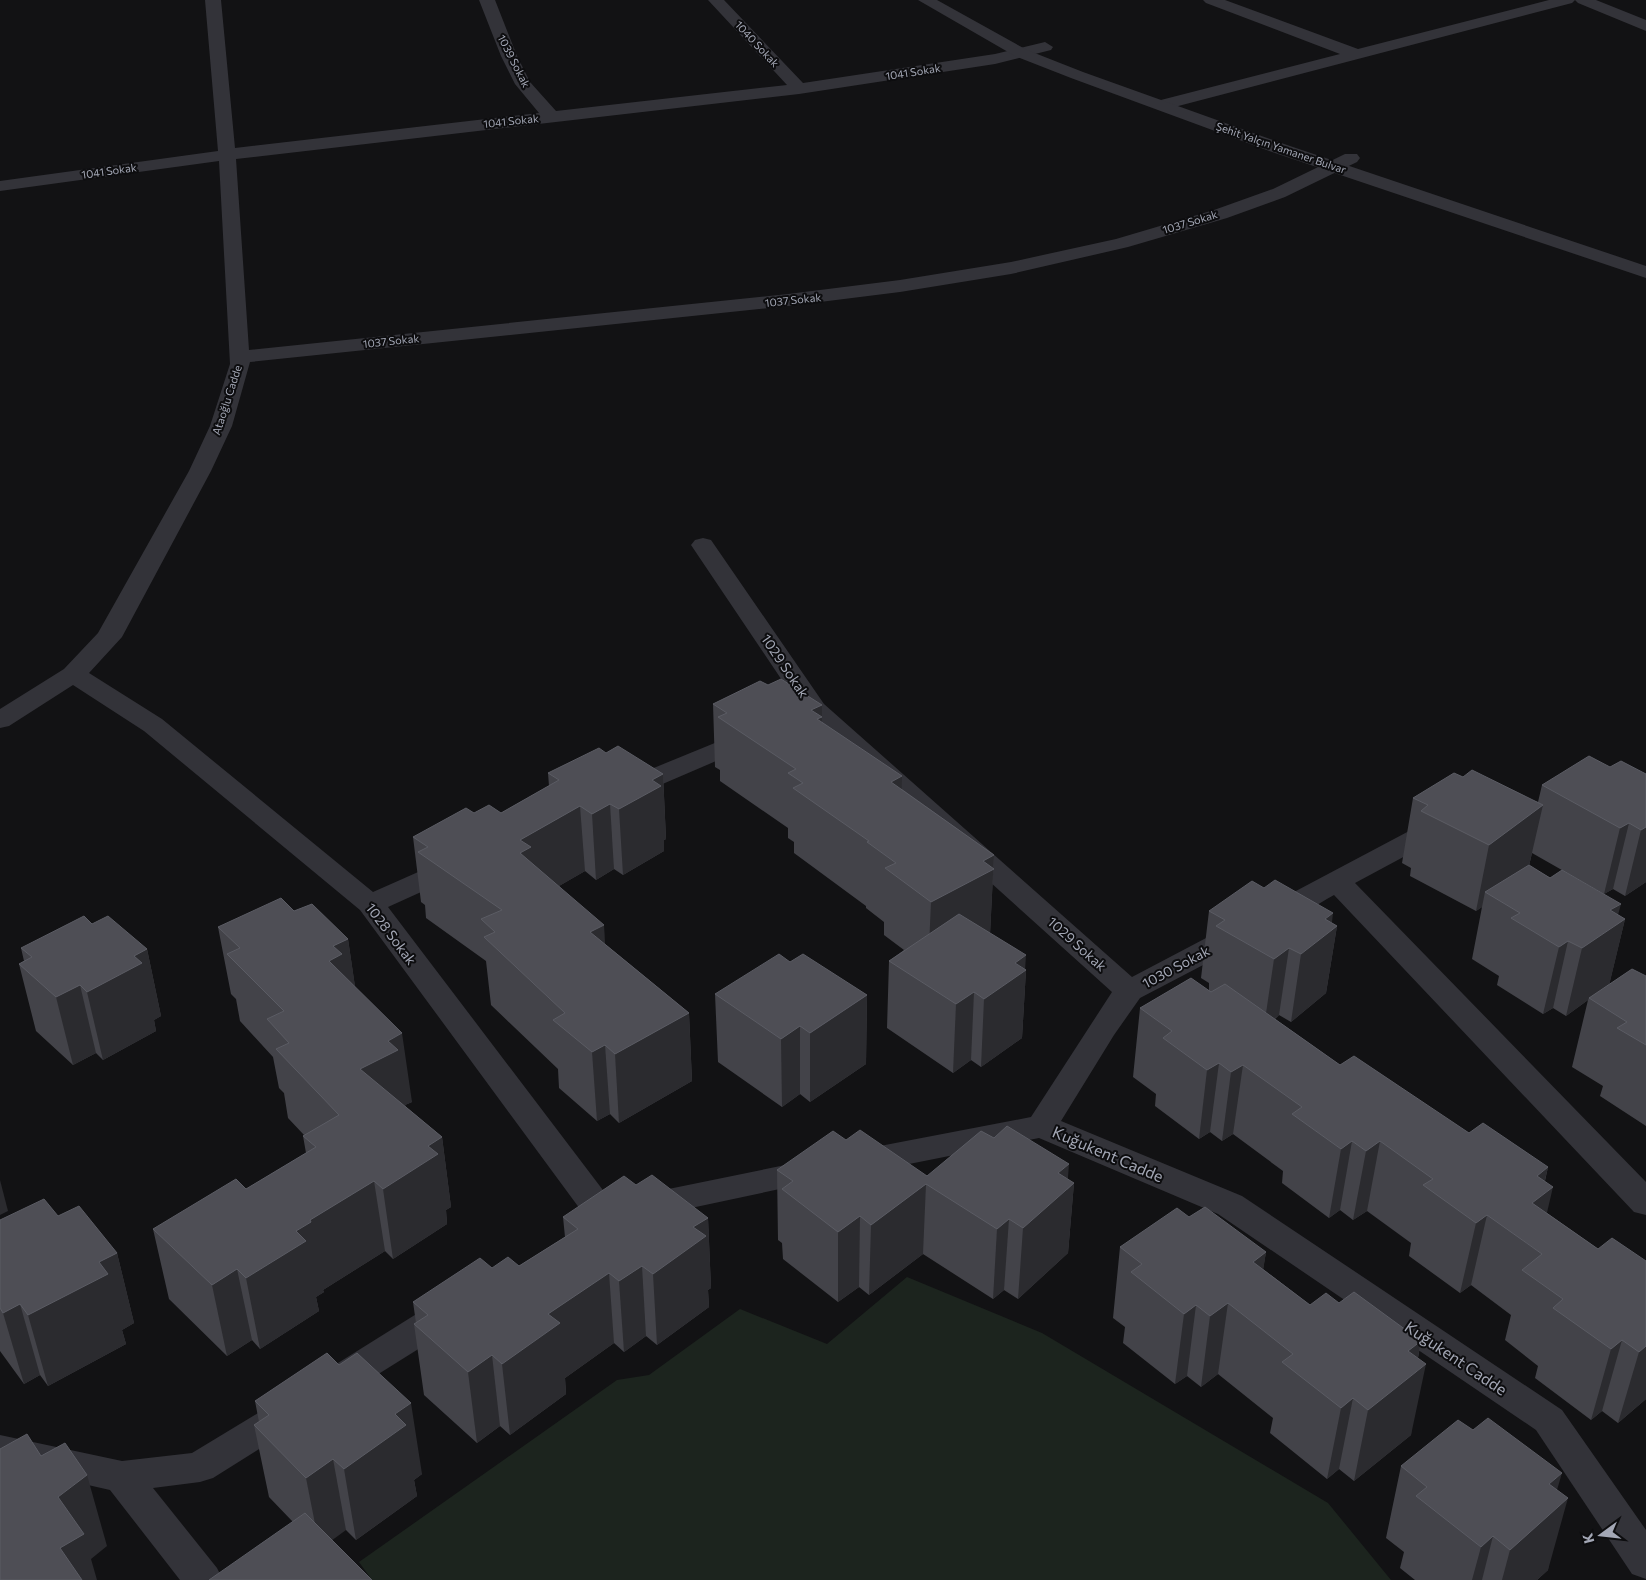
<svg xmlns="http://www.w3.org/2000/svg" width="1646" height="1580" viewBox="0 0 1646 1580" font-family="Commissioner,sans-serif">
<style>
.green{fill:#1c241e}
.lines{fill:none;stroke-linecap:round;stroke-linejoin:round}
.minor{fill:#333339;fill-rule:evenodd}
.tertiary{fill:#333339;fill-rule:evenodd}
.wall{fill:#434349}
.shaded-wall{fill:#2b2b2f}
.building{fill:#4e4e55;stroke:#5b5c64}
.labels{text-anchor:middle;stroke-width:4;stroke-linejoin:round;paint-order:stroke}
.far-street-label{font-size:11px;fill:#a3a7b5;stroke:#0d0d0f}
.street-label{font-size:14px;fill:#a3a7b5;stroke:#0d0d0f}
.near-street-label{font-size:16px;fill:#a3a7b5;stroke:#0d0d0f}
</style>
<rect width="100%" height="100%" fill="#121214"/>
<path class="green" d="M 907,1277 L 1042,1333 L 1328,1503 L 1391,1580 L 372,1580 L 359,1562 L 617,1380 L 649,1375 L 740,1309 L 827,1344 Z"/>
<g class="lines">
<g class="minor">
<path d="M 205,0 L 221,0 L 235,148 L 539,113 L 515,84 L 501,56 L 479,0 L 495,0 L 517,56 L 530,82 L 556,111 L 787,85 L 708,0 L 724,0 L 803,83 L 995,54 L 1045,42 L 1053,47 L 1051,50 L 995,64 L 799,94 L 236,159 L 249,350 L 788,294 L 900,280 L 1011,262 L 1116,239 L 1214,210 L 1273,189 L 1345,154 L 1357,154 L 1360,158 L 1357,162 L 1285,197 L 1227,218 L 1128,247 L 1011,274 L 900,292 L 788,306 L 250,362 L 232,426 L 211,471 L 122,637 L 89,673 L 162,719 L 373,892 L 443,861 L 453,858 L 463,861 L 467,867 L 463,873 L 388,907 L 615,1206 L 620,1215 L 615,1224 L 603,1227 L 591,1224 L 360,910 L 144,731 L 73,685 L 9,726 L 0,728 L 0,709 L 64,669 L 98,633 L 189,471 L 210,426 L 230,364 L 219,161 L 0,191 L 0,181 L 218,151 Z"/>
<path d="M 1203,0 L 1225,0 L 1358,49 L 1549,0 L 1575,0 L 1572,3 L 1163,110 L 1157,109 L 1155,105 L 1157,101 L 1340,54 L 1206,3 Z"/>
<path d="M 1575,0 L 1596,0 L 1646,20 L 1646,31 L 1578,3 Z"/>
<path d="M 703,538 L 711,540 L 824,704 L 1132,977 L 1227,927 L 1238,925 L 1249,927 L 1253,934 L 1249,941 L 1140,998 L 1114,1035 L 1061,1121 L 1242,1196 L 1562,1410 L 1646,1530 L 1646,1579 L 1632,1574 L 1536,1430 L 1218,1214 L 1039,1138 L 859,1174 L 847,1170 L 842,1162 L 847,1154 L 859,1150 L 1031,1117 L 1112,992 L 806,716 L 691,545 L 695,540 Z"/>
<path d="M 749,729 L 758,731 L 762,737 L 758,743 L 637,795 L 627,797 L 617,795 L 613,789 L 617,783 Z"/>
<path d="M 1438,819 L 1448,821 L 1452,827 L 1448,833 L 1355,883 L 1646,1182 L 1646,1215 L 1634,1212 L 1334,895 C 1313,906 1287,928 1264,922 L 1259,915 L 1264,908 L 1428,821 Z"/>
<path d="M 815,1159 L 827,1163 L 832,1171 L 827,1179 L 644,1218 L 632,1215 L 627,1206 L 632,1197 L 644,1194 Z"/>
<path d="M 447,1299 L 460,1303 L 465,1313 L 460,1323 L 348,1393 L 335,1397 L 322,1393 L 317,1383 L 322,1373 L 434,1303 Z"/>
<path d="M 286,1399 L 299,1404 L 305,1414 L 299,1424 L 213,1478 L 200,1482 L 153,1488 L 217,1568 L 223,1580 L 180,1580 L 110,1490 L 0,1465 L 0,1435 L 122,1461 L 192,1453 L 273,1404 Z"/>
</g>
<path class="tertiary" d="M 918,0 L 937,0 L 1027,50 L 1083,72 L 1287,145 L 1646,266 L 1646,278 L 1275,153 L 1071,78 L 1015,56 Z"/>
</g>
<g class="wall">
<path d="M 713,704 L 822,722 L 902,789 L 994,855 L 990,934 L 1026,970 L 1022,1038 L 981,1067 L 971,1060 L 953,1073 L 887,1028 L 889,961 L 904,950 L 884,935 L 884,922 L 866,908 L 866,906 L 794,853 L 794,842 L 788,838 L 788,828 L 720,781 L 720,770 L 715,767 Z"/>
<path d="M 606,753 L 663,774 L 666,839 L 664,840 L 664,851 L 623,875 L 614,869 L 596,880 L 585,871 L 559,886 L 605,944 L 689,1013 L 692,1081 L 619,1123 L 610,1114 L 597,1121 L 559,1088 L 558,1069 L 491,1005 L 486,961 L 426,918 L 425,905 L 421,902 L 413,837 L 474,813 L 501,813 L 549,786 L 548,773 Z"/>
<path d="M 1610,767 L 1646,774 L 1646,882 L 1625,896 L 1613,889 L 1604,894 L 1532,853 L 1529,866 L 1625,919 L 1609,985 L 1646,976 L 1646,1126 L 1600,1096 L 1603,1086 L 1572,1067 L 1588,1000 L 1566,1016 L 1553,1008 L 1543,1014 L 1497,985 L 1499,976 L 1472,959 L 1482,907 L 1476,911 L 1410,876 L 1411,868 L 1402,863 L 1413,798 L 1463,777 L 1538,802 L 1542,785 Z"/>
<path d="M 294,911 L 348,939 L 355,987 L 412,1102 L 405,1105 L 406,1107 L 442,1137 L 451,1207 L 446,1210 L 447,1224 L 393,1259 L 385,1251 L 323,1290 L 324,1292 L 316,1297 L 319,1311 L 260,1349 L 252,1340 L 227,1356 L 169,1299 L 153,1229 L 246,1189 L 306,1153 L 303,1136 L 304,1135 L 288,1118 L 284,1093 L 279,1088 L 273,1057 L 240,1021 L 236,999 L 231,994 L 218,927 Z"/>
<path d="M 1209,911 L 1332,923 L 1337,926 L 1326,993 L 1291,1022 L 1279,1015 L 1275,1019 L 1340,1065 L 1469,1133 L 1548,1167 L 1545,1181 L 1547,1213 L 1598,1249 L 1646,1261 L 1646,1399 L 1618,1423 L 1602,1411 L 1591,1420 L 1535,1378 L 1538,1366 L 1505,1340 L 1511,1315 L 1471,1285 L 1460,1293 L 1409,1256 L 1411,1243 L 1367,1211 L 1353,1220 L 1340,1210 L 1329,1218 L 1282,1183 L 1283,1171 L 1233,1134 L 1222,1141 L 1210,1132 L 1199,1139 L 1155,1106 L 1156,1094 L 1133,1077 L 1140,1008 L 1209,990 L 1209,983 L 1201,978 Z"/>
<path d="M 92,924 L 147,949 L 161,1016 L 154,1020 L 156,1031 L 103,1060 L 96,1053 L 73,1065 L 36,1031 L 19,964 L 24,961 L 21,948 Z"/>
<path d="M 790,962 L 867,995 L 866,1064 L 810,1102 L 800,1094 L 782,1107 L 718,1062 L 715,994 Z"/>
<path d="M 846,1140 L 927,1176 L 1067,1179 L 1074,1183 L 1068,1253 L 1018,1299 L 1004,1290 L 993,1299 L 923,1254 L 869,1295 L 859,1287 L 838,1302 L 783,1259 L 782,1243 L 778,1240 L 777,1170 Z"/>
<path d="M 636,1185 L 708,1218 L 711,1288 L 708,1290 L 709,1307 L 657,1345 L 646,1336 L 624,1352 L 614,1343 L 565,1378 L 566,1394 L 510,1435 L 500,1426 L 477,1443 L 424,1395 L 414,1324 L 416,1323 L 413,1302 L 492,1268 L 519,1266 L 565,1237 L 563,1217 Z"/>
<path d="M 58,1216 L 117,1253 L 134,1323 L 122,1330 L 126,1344 L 48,1386 L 40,1375 L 24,1384 L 0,1351 L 0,1220 Z"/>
<path d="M 1189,1217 L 1266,1252 L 1263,1269 L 1310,1305 L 1339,1303 L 1421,1341 L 1418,1358 L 1411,1435 L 1354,1481 L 1339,1469 L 1327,1479 L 1270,1433 L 1273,1418 L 1218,1374 L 1201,1387 L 1187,1376 L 1175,1384 L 1123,1343 L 1125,1327 L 1113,1318 L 1120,1247 Z"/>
<path d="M 339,1365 L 422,1474 L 414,1480 L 417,1496 L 356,1540 L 346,1530 L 293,1522 L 269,1497 L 254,1425 L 259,1422 L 255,1401 Z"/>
<path d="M 1401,1466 L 1557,1490 L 1548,1570 L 1537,1580 L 1415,1580 L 1400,1568 L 1404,1552 L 1386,1538 Z"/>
</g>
<g class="shaded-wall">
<path d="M 822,705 L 822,769 L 811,710 Z"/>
<path d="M 663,774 L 666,839 L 664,840 L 664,851 L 623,875 L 619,809 L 652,780 Z"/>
<path d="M 902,776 L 900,841 L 891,782 Z"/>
<path d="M 610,804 L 614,869 L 596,880 L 592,814 Z"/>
<path d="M 1543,805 L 1528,870 L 1485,892 L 1482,907 L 1476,911 L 1489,845 Z"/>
<path d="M 580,806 L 585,871 L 535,900 L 527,919 L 520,840 Z"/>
<path d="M 1629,823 L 1613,889 L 1604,894 L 1620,828 Z"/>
<path d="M 1646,827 L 1646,882 L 1625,896 L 1641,830 Z"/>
<path d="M 994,855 L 990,935 L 928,969 L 931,902 L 983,861 Z"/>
<path d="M 1621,904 L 1615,926 L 1625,919 L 1609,986 L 1589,998 L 1588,1000 L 1566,1016 L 1582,948 L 1610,910 Z"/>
<path d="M 1333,913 L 1331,931 L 1337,926 L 1326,993 L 1291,1022 L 1301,954 L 1325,919 Z"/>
<path d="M 604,925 L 608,992 L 590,932 Z"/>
<path d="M 348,939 L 358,1006 L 329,961 L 333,946 Z"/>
<path d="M 1568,941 L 1553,1008 L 1543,1014 L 1559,947 Z"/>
<path d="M 1289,948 L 1279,1015 L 1264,1027 L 1274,959 Z"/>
<path d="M 147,949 L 161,1016 L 154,1020 L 156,1031 L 103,1060 L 87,992 L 134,956 Z"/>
<path d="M 1026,955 L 1025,971 L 1026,970 L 1022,1038 L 981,1067 L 984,999 L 1015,963 Z"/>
<path d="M 80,985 L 96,1053 L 73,1065 L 56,997 Z"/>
<path d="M 974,992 L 971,1060 L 953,1073 L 956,1004 Z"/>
<path d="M 867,995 L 866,1064 L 810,1102 L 810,1033 Z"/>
<path d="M 689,1013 L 692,1081 L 619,1123 L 615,1054 Z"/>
<path d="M 800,1026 L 800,1094 L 782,1107 L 781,1039 Z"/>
<path d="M 402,1033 L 412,1102 L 405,1105 L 407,1119 L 360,1069 L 388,1041 Z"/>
<path d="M 605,1045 L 610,1114 L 597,1121 L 592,1052 Z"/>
<path d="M 1219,1063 L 1210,1132 L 1199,1139 L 1207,1070 Z"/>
<path d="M 1243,1065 L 1233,1134 L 1222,1141 L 1231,1072 Z"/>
<path d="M 442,1137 L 451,1207 L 446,1210 L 447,1224 L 393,1259 L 383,1189 L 428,1146 Z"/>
<path d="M 1352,1141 L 1340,1210 L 1329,1218 L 1341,1149 Z"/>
<path d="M 1380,1141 L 1367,1211 L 1353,1220 L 1366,1151 Z"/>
<path d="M 1069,1164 L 1067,1190 L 1074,1183 L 1068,1253 L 1018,1299 L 1023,1228 L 1058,1173 Z"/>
<path d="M 1548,1167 L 1541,1196 L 1553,1187 L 1538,1251 L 1522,1240 L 1537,1176 Z"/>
<path d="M 0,1180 L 8,1211 L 0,1215 Z"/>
<path d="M 374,1181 L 385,1251 L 323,1290 L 324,1292 L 316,1297 L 319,1311 L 260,1349 L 246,1278 L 296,1231 L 310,1220 Z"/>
<path d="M 926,1184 L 923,1254 L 869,1295 L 871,1225 Z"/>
<path d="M 1487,1215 L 1471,1285 L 1460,1293 L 1476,1223 Z"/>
<path d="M 860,1216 L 859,1287 L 838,1302 L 838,1232 Z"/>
<path d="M 708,1218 L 711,1288 L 708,1290 L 709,1307 L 657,1345 L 653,1274 L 693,1227 Z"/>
<path d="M 1009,1219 L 1004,1290 L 993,1299 L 997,1229 Z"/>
<path d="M 1266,1252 L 1255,1323 L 1253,1262 Z"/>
<path d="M 117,1253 L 134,1323 L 122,1330 L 126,1344 L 48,1386 L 28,1315 L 99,1262 Z"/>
<path d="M 642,1266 L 646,1336 L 624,1352 L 619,1281 Z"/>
<path d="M 237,1269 L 252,1340 L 227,1356 L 212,1285 Z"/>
<path d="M 609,1273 L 614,1343 L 565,1378 L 566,1394 L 510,1435 L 502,1364 L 548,1314 Z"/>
<path d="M 1228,1303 L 1218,1374 L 1201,1387 L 1210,1316 Z"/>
<path d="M 20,1304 L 40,1375 L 24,1384 L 3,1313 Z"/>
<path d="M 1196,1305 L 1187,1376 L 1175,1384 L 1184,1314 Z"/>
<path d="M 1622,1340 L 1602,1411 L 1591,1420 L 1611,1349 Z"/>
<path d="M 1421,1341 L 1415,1373 L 1426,1364 L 1411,1435 L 1354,1481 L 1368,1410 L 1408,1351 Z"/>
<path d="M 1646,1346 L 1646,1399 L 1618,1423 L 1639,1352 Z"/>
<path d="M 492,1355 L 500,1426 L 477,1443 L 468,1372 Z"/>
<path d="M 1353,1398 L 1339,1469 L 1327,1479 L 1341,1408 Z"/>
<path d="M 411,1403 L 422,1474 L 414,1480 L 417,1496 L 356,1540 L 344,1469 L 395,1414 Z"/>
<path d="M 333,1459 L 346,1530 L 320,1549 L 306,1478 Z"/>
<path d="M 1562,1473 L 1550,1514 L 1568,1498 L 1548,1570 L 1537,1580 L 1502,1580 L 1510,1550 L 1549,1484 Z"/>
<path d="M 87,1475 L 107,1546 L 91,1559 L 97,1580 L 69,1580 L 60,1548 L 58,1497 Z"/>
<path d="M 1493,1536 L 1482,1580 L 1472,1580 L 1481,1547 Z"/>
</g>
<g class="building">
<path d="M 781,679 L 822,705 L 811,710 L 822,717 L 817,719 L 902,776 L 891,782 L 994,855 L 983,861 L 994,869 L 931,902 L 885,868 L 896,863 L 867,842 L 869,841 L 793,788 L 803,783 L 788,773 L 796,769 L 718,717 L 727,713 L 713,704 L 760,681 L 768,685 Z"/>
<path d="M 618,746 L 663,774 L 652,780 L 661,786 L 619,809 L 610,804 L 592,814 L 580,806 L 520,840 L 531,847 L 520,853 L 604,925 L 590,932 L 689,1013 L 615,1054 L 605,1045 L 592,1052 L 553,1020 L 565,1013 L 484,937 L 495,932 L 481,919 L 502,910 L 418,852 L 428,847 L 413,837 L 466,808 L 474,813 L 489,805 L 501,813 L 559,780 L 548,773 L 599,748 L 606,753 Z"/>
<path d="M 1589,756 L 1610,767 L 1621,761 L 1646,774 L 1646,827 L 1641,830 L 1629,823 L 1620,828 L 1542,785 Z"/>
<path d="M 1472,770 L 1543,805 L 1489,845 L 1421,811 L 1428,805 L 1413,798 L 1454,773 L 1463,777 Z"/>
<path d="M 1529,865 L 1550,878 L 1562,870 L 1621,904 L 1610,910 L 1625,919 L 1582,948 L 1568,941 L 1559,947 L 1511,918 L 1520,913 L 1485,892 Z"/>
<path d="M 1275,880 L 1333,913 L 1325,919 L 1337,926 L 1301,954 L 1289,948 L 1274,959 L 1216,926 L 1225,920 L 1209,911 L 1252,881 L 1264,888 Z"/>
<path d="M 281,898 L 294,911 L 312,904 L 348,939 L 333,946 L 342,954 L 329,961 L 402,1033 L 388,1041 L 398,1050 L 360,1069 L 442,1137 L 428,1146 L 438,1154 L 383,1189 L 374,1181 L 310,1220 L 311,1222 L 296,1231 L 306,1241 L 246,1278 L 237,1269 L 212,1285 L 153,1229 L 236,1179 L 246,1189 L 316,1147 L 303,1136 L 339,1115 L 276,1049 L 289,1043 L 267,1019 L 284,1011 L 227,954 L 240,948 L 218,927 Z"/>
<path d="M 959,914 L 1026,955 L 1015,963 L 1026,970 L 984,999 L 974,992 L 956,1004 L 889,961 Z"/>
<path d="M 84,916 L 92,924 L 108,916 L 147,949 L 134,956 L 142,963 L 87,992 L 80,985 L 56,997 L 19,964 L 32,957 L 21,948 Z"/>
<path d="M 779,954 L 790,962 L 803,954 L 867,995 L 810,1033 L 800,1026 L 781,1039 L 715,994 Z"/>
<path d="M 1632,969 L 1646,976 L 1646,1045 L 1617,1028 L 1627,1022 L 1589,998 Z"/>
<path d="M 1191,978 L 1211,992 L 1225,984 L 1340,1065 L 1354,1056 L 1469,1133 L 1483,1123 L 1548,1167 L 1537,1176 L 1553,1187 L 1532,1203 L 1598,1249 L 1612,1238 L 1646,1261 L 1646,1346 L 1639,1352 L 1622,1340 L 1611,1349 L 1553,1308 L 1563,1299 L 1522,1270 L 1542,1254 L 1487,1215 L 1476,1223 L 1423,1185 L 1433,1179 L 1380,1141 L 1366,1151 L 1352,1141 L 1341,1149 L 1292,1114 L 1302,1107 L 1243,1065 L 1231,1072 L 1219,1063 L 1207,1070 L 1163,1038 L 1172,1031 L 1140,1008 Z"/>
<path d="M 1007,1126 L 1069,1164 L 1058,1173 L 1074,1183 L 1023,1228 L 1009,1219 L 997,1229 L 926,1184 L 871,1225 L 860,1216 L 838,1232 L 782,1189 L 793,1181 L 777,1170 L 833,1131 L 846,1140 L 860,1130 L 927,1176 L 981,1131 L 994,1138 Z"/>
<path d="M 652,1175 L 708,1218 L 693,1227 L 706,1236 L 653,1274 L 642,1266 L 619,1281 L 609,1273 L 548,1314 L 560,1323 L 502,1364 L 492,1355 L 468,1372 L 414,1324 L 428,1315 L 413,1302 L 480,1258 L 492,1268 L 508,1257 L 519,1266 L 578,1229 L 563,1217 L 624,1176 L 636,1185 Z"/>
<path d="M 44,1199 L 58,1216 L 79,1206 L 117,1253 L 99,1262 L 108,1274 L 28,1315 L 20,1304 L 3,1313 L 0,1308 L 0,1220 Z"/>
<path d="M 1205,1207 L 1266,1252 L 1253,1262 L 1310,1305 L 1326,1293 L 1339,1303 L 1354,1292 L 1421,1341 L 1408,1351 L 1426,1364 L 1368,1410 L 1353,1398 L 1341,1408 L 1282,1362 L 1293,1354 L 1228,1303 L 1210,1316 L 1196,1305 L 1184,1314 L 1131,1272 L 1142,1264 L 1120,1247 L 1177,1208 L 1189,1217 Z"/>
<path d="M 327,1353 L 339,1365 L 357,1353 L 411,1403 L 395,1414 L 406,1425 L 344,1469 L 333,1459 L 306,1478 L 254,1425 L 269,1415 L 255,1401 Z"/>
<path d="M 1488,1418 L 1562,1473 L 1549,1484 L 1568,1498 L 1510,1550 L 1493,1536 L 1481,1547 L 1416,1496 L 1427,1487 L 1401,1466 L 1458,1420 L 1473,1430 Z"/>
<path d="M 27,1434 L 41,1456 L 65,1443 L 87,1475 L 58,1497 L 84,1534 L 60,1548 L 82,1580 L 0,1580 L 0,1449 Z"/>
<path d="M 305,1513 L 372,1580 L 209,1580 Z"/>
</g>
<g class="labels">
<g class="far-street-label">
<text transform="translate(757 44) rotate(47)" y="4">1040 Sokak</text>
<text transform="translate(514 61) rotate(63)" y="4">1039 Sokak</text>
<text transform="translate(913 72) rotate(-9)" y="4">1041 Sokak</text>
<text transform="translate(511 121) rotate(-6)" y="4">1041 Sokak</text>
<text transform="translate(1281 148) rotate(19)" y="4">Şehit Yalçın Yamaner Bulvar</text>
<text transform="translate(109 171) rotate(-8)" y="4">1041 Sokak</text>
<text transform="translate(1190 222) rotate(-17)" y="4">1037 Sokak</text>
<text transform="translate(793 300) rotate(-6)" y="4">1037 Sokak</text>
<text transform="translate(391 341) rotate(-6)" y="4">1037 Sokak</text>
<text transform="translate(227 400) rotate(-72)" y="4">Ataoğlu Cadde</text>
</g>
<g class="street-label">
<text transform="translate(785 666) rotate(56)" y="5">1029 Sokak</text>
<text transform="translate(391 934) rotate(53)" y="5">1028 Sokak</text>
<text transform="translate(1077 944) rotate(42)" y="5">1029 Sokak</text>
<text transform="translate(1176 967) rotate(-28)" y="5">1030 Sokak</text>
</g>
<g class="near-street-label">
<text transform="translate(1108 1154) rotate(23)" y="6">Kuğukent Cadde</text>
<text transform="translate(1456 1358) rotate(34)" y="6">Kuğukent Cadde</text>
</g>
</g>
<g transform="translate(1601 1535) rotate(255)" stroke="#0d0d0f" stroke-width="4" paint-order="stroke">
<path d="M0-4L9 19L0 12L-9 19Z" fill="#a3a7b5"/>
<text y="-8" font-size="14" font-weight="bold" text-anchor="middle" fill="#a3a7b5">K</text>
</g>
</svg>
